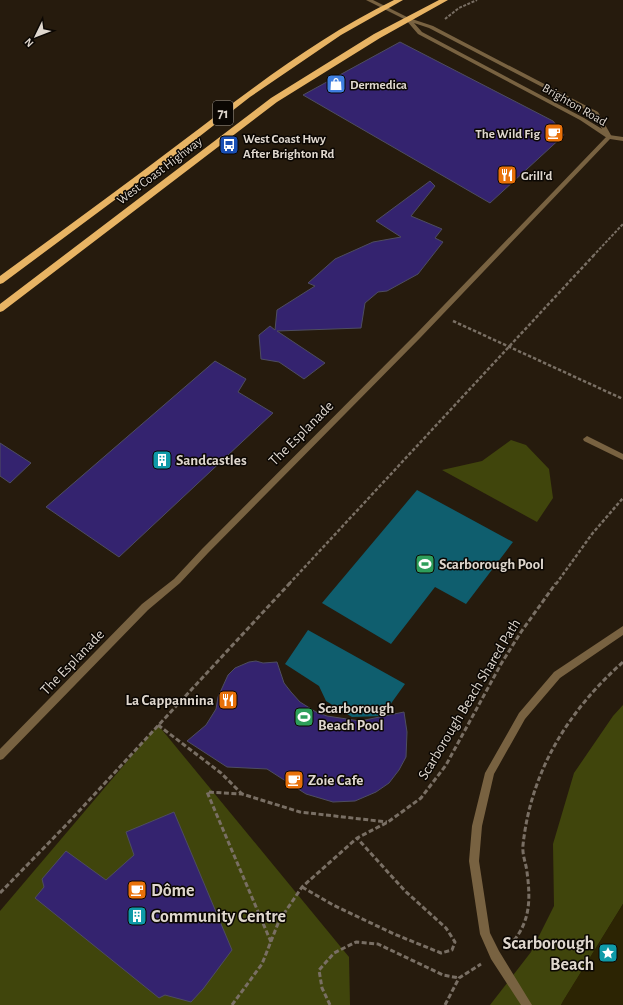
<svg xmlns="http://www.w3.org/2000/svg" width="623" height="1005" viewBox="0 0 623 1005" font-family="'Alegreya Sans',sans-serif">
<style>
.green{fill:#40450c}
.sand{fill:#2c2403}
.water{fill:#0f5e6e}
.building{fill:#34236f;stroke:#4e4d60}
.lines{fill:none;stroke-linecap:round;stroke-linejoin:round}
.path-far2{stroke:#796f64;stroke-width:2;stroke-dasharray:3 1.5;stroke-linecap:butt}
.path-far1{stroke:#796f64;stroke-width:2.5;stroke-dasharray:3.5 2;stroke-linecap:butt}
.path{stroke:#796f64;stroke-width:3;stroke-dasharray:5 2.5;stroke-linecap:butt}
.service{fill:#786241;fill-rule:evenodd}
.minor{fill:#786241;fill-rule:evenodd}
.tertiary{fill:#786241;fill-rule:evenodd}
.trunk{fill:#e8b464;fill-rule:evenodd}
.labels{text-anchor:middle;stroke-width:3;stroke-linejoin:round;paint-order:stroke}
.far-poi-label{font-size:13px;font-weight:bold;fill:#dfd7ce;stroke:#0b0703;text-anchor:start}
.far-street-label{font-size:13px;fill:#dfd7ce;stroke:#0b0703}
.shield{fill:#0b0703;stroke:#9f9991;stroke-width:1}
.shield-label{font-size:14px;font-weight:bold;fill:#dfd7ce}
.street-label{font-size:15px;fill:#dfd7ce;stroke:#0b0703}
.poi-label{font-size:15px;font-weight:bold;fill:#dfd7ce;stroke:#0b0703;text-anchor:start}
.near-poi-label{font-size:18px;font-weight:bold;fill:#dfd7ce;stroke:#0b0703;text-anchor:start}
</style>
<rect width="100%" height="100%" fill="#261b0d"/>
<g class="green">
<path d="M 511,440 L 526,445 L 549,469 L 553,498 L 537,522 L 442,470 L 482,461 Z"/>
<path d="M 623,705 L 623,904 L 561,1005 L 490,1005 L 531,952 L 554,906 L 553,844 L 574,773 L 613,716 Z"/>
<path d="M 158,725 L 349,957 L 350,1005 L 0,1005 L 0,911 Z"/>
</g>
<path class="sand" d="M 623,904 L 623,1005 L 561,1005 L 563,1001 Z"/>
<g class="water">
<path d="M 417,490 L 513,542 L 466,604 L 435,587 L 391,644 L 322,603 Z"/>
<path d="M 308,630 L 405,684 L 382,716 L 352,717 L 326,701 L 319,686 L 285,664 Z"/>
</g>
<g class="building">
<path d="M 400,42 L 553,121 L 564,135 L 490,203 L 303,95 Z"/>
<path d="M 430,181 L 435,186 L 411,216 L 442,229 L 435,238 L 443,242 L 418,274 L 387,291 L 378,292 L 365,303 L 361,328 L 277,331 L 325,363 L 304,379 L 279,362 L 261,359 L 259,335 L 270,326 L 275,330 L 277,310 L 315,286 L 308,283 L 335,259 L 373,242 L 401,237 L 376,221 Z"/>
<path d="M 215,361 L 246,379 L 238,392 L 273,413 L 119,557 L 46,507 Z"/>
<path d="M 0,443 L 31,463 L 10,483 L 0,476 Z"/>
<path d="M 256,661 L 263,663 L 277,662 L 284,683 L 291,692 L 300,702 L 316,712 L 327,716 L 360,721 L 404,712 L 407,732 L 406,757 L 399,770 L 389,783 L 376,792 L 355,801 L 333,802 L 306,794 L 267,769 L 227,767 L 187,741 L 206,725 L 216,709 L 218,697 L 228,675 L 235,668 L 249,662 Z"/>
<path d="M 174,812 L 232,950 L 203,989 L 191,1002 L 165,995 L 159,998 L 35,898 L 44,887 L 42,879 L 66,851 L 106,880 L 134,855 L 126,832 Z"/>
</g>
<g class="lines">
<g class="path-far2">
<path d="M 445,19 L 459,8 L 477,0"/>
<path d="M 593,256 L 623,224"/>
</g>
<g class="path-far1">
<path d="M 453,321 L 623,399"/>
<path d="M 289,584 L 594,255"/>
<path d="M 556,584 L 592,534 L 623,498"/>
</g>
<g class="path">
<path d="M 158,725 L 221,773 L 242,794"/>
<path d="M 302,887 L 333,905 L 394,934 L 441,953 L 452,950 L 455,942 L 446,928 L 405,891 L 357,838"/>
<path d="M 0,893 L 68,823 L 290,583"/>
<path d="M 271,942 L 207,792 L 242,794 L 300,812 L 387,822"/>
<path d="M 509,946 C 530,924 531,902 527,872 C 526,863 522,855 523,845 C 531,771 568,711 623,662"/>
<path d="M 232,1005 L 262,964 L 279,921 L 302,887 L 357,838 L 388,822 L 421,798 L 446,765 L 501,664 L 521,632 L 556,583"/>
<path d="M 330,1005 L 322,988 L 319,970 L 334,953 L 356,942 L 378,944 L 443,975 L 459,978"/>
<path d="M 445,1005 L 459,978 L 481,964"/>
</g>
<g class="service">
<path d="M 587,436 L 623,454 L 623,460 L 584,441 L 583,439 Z"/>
<path d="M 623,626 L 623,635 L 560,678 L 525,719 L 494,774 L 482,826 L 479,861 L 490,933 L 499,951 L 532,1005 L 521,1005 L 491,959 L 480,934 L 469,861 L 472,826 L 485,773 L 519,713 L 554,672 Z"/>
</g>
<path class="minor" d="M 609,135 L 623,137 L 623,141 L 610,139 L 421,337 L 208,553 L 180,583 L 148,610 L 3,759 L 0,760 L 0,749 L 142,604 L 174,579 L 202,549 L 417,333 L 607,136 Z"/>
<path class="tertiary" d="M 366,0 L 373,0 L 409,18 L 433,26 L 598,112 L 612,137 L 609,139 L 607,138 L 580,120 L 418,34 L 406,20 ZM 414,23 L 429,28 L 594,114 L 602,129 L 584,118 L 422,32 Z"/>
<g class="trunk">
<path d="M 394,0 L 403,0 L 341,35 L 250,97 L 186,147 L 3,283 L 0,284 L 0,276 C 60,232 121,188 180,143 C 249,91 316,38 394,0 Z"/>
<path d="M 439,0 L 448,0 L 380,38 L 277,102 L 3,311 L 0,312 L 0,304 L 271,98 L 374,34 Z"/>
</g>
</g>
<defs>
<g id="shop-square" transform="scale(1)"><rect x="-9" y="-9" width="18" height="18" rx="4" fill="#3f7fe0" stroke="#0b0703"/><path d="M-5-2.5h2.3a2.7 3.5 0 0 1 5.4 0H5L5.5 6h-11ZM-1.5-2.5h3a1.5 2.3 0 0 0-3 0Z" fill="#fff"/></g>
<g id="cafe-square" transform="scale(1)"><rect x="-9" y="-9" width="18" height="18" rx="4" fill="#e8710a" stroke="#0b0703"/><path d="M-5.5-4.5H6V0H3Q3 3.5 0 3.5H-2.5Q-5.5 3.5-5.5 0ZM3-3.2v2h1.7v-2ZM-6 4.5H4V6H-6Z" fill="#fff"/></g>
<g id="bus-square" transform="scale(1)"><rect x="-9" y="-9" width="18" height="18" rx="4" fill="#1a4fb4" stroke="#0b0703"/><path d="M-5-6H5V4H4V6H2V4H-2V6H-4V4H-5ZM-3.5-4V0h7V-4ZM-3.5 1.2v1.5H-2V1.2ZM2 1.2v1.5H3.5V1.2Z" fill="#fff"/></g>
<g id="restaurant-square" transform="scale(1)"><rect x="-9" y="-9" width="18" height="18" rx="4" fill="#e8710a" stroke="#0b0703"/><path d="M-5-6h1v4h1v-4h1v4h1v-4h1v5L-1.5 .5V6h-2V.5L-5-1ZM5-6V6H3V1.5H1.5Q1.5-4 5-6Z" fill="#fff"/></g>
<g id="building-square" transform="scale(1)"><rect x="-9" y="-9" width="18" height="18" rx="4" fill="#0f9aa8" stroke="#0b0703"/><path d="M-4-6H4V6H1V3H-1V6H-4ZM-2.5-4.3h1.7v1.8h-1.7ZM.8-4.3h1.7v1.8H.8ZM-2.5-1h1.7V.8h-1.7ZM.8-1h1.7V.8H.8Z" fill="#fff"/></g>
<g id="stadium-square" transform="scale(1)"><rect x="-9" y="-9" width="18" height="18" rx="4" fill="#2e9e5b" stroke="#0b0703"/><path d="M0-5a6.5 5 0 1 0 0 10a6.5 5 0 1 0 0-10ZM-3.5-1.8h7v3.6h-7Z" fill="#fff"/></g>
<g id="sight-square" transform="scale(1)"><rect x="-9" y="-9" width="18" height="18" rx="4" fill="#0f9aa8" stroke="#0b0703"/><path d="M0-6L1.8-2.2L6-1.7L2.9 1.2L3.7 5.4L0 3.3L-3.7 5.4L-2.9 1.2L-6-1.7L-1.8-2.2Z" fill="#fff"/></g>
</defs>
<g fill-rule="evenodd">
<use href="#shop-square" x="336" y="84"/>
<use href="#cafe-square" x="554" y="133"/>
<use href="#bus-square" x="229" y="145"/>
<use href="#restaurant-square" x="507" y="175"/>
<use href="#building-square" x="162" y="460"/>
<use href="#stadium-square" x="425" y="564"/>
<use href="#restaurant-square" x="228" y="700"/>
<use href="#stadium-square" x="304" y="717"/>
<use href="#cafe-square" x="294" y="780"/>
<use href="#cafe-square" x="137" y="890"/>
<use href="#building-square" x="137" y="916"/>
<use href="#sight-square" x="608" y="953"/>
</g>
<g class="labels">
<g class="far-poi-label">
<text x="350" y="89">Dermedica</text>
<text x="540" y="138" text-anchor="end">The Wild Fig</text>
<text x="243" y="143">West Coast Hwy<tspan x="243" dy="15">After Brighton Rd</tspan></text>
<text x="521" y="180">Grill'd</text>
</g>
<g class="far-street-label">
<text transform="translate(575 104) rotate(30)" y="5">Brighton Road</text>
<text transform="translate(159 170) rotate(-37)" y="5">West Coast Highway</text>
</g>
<rect class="shield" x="213" y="101" width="20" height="24" rx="3"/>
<g class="shield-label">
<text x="223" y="118">71</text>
</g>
<g class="street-label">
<text transform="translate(301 433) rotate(-45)" y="5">The Esplanade</text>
<text transform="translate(72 662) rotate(-46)" y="5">The Esplanade</text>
<text transform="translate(469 699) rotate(-59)" y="5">Scarborough Beach Shared Path</text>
</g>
<g class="poi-label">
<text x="176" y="465">Sandcastles</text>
<text x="439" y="569">Scarborough Pool</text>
<text x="214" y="705" text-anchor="end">La Cappannina</text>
<text x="318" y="713">Scarborough<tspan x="318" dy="17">Beach Pool</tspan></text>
<text x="308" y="785">Zoie Cafe</text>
</g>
<g class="near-poi-label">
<text x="151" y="896">Dôme</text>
<text x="151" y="922">Community Centre</text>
<text x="594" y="949" text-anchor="end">Scarborough<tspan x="594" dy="21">Beach</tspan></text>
</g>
</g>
<g transform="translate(36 36) rotate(227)" stroke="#0b0703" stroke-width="3" paint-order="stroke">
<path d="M0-3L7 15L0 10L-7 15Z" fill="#dfd7ce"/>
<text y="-6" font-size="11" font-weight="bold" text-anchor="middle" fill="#dfd7ce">N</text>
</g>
</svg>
